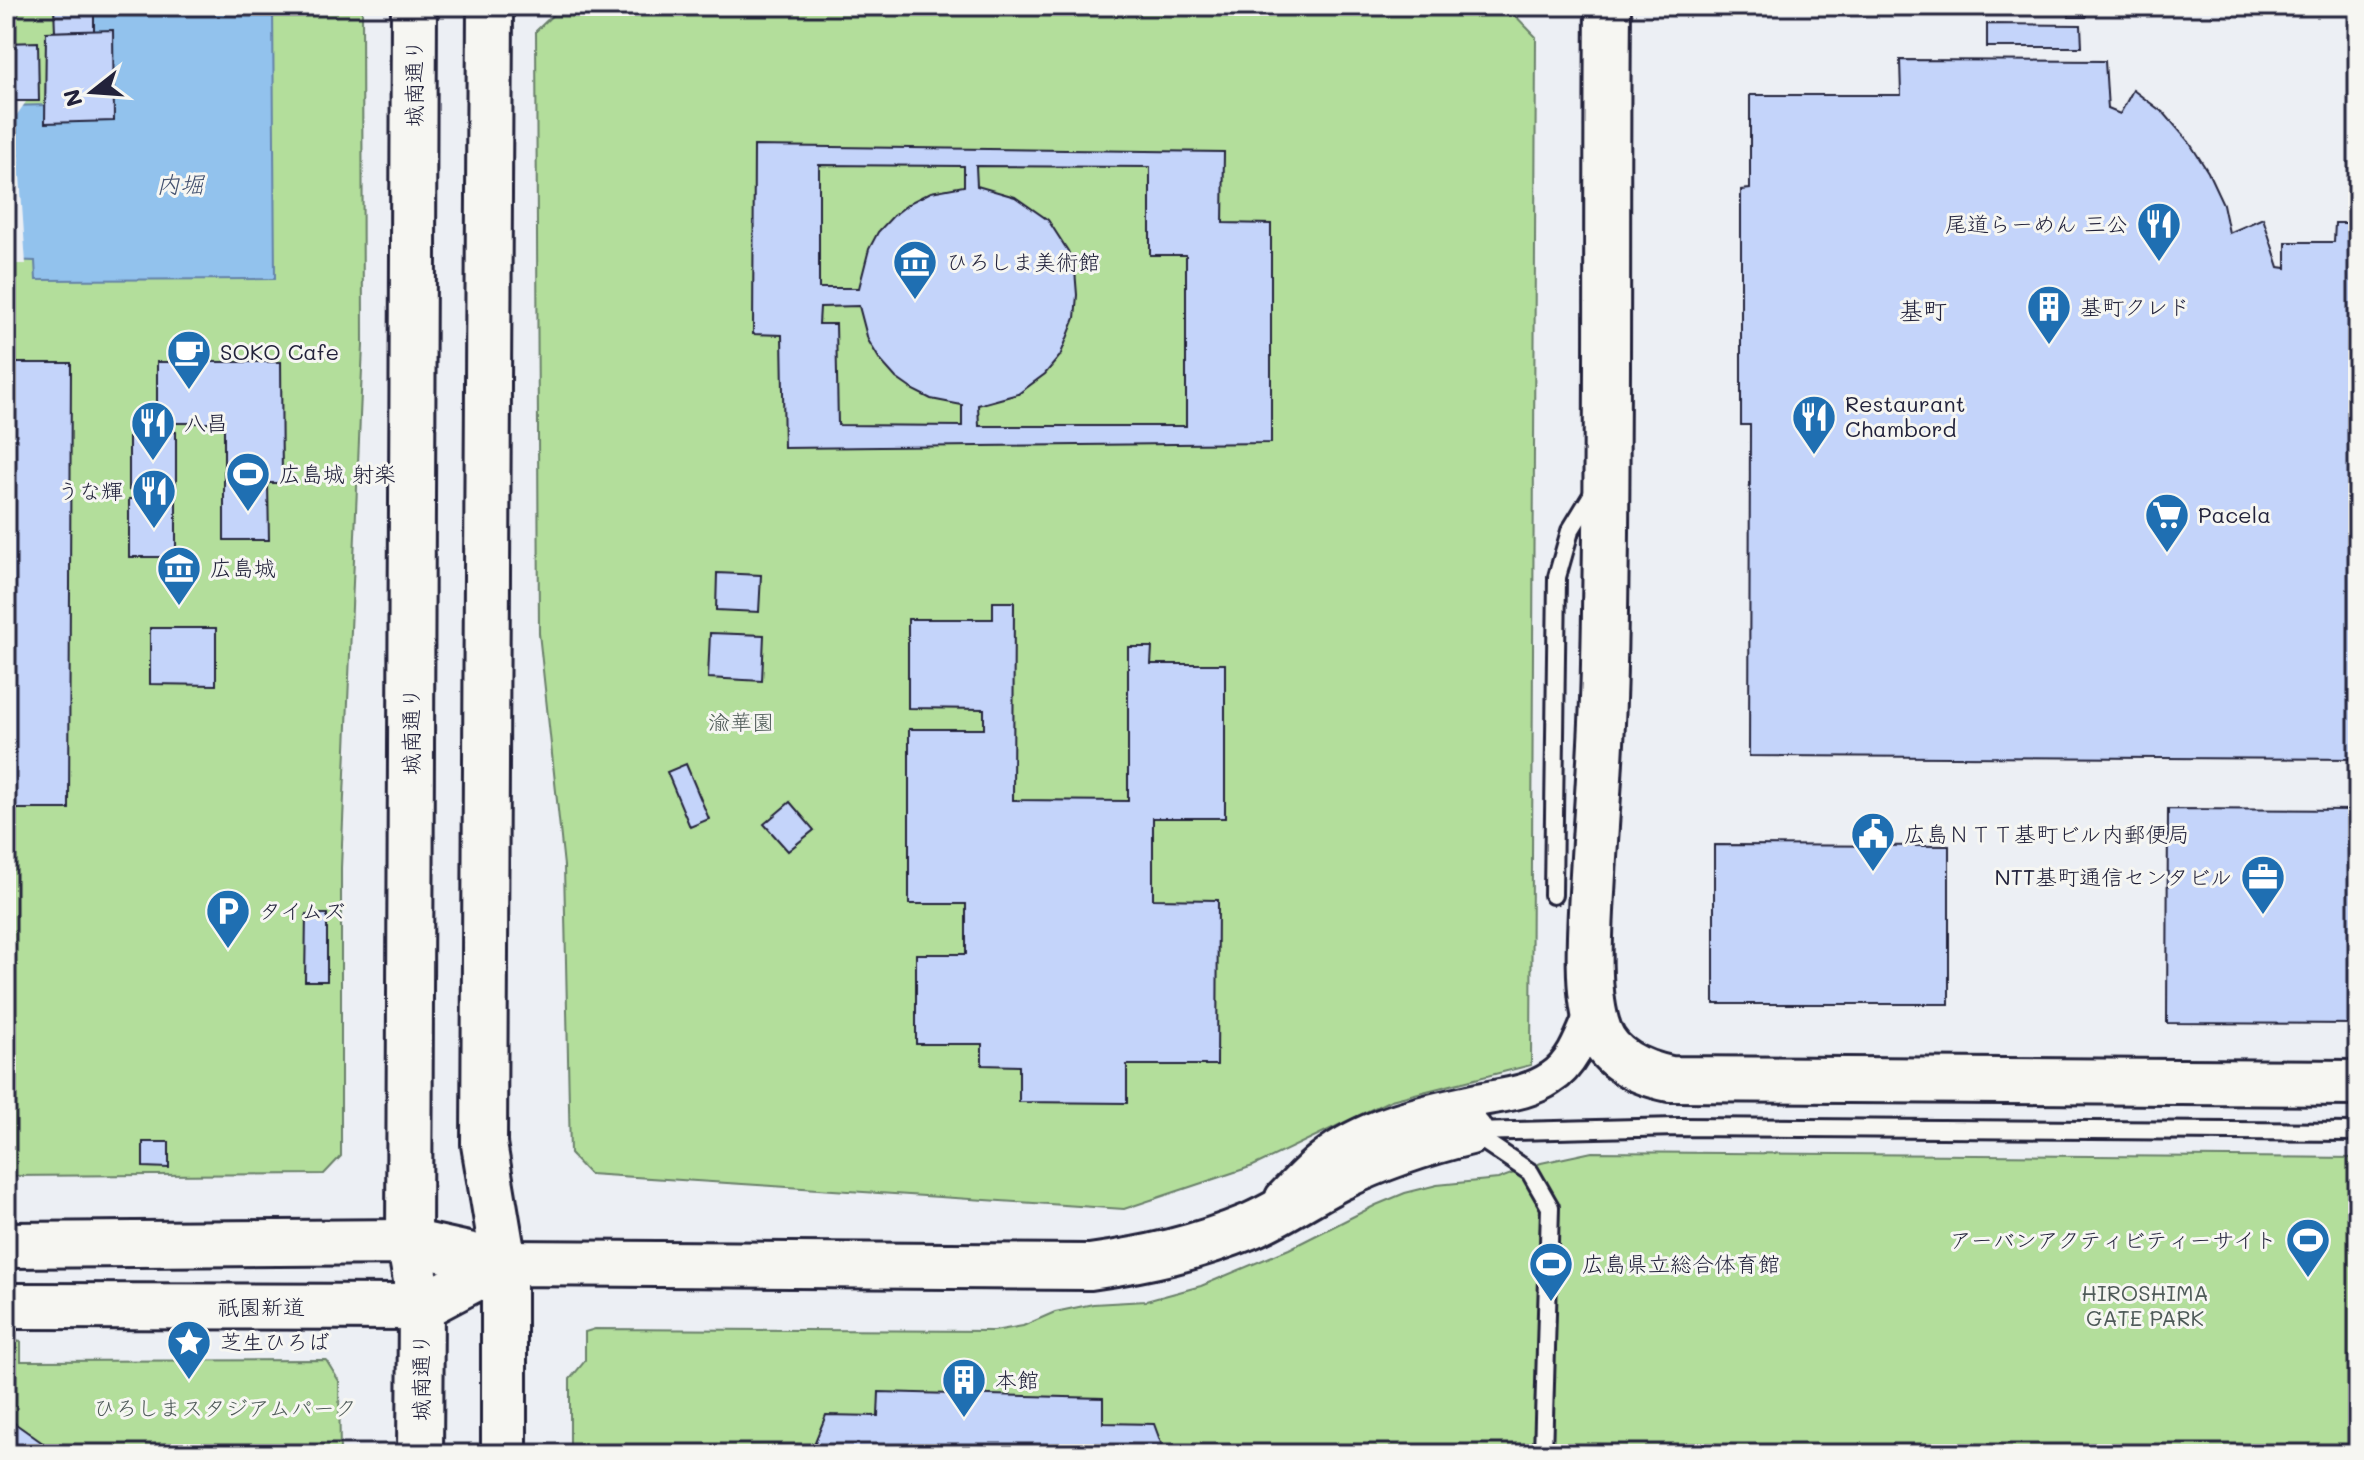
<svg xmlns="http://www.w3.org/2000/svg" width="2364" height="1460" viewBox="0 0 2364 1460" font-family="Mali,'Klee One',sans-serif">
<style>
.green{fill:#b3de9b;stroke:#6a806b;stroke-width:2}
.water{fill:#92c2ed;stroke:#6582a6;stroke-width:2}
.pier{fill:#eceff4}
.building{fill:#c4d4fa;stroke:#22223b;stroke-width:2;fill-rule:evenodd}
.lines{fill:none;stroke-linecap:round;stroke-linejoin:round}
.lane-casing{stroke:#22223b;stroke-width:22}
.street-casing{stroke:#22223b;stroke-width:38}
.secondary-casing{stroke:#22223b;stroke-width:50}
.highway-casing{stroke:#22223b;stroke-width:50}
.lane{stroke:#f6f6f2;stroke-width:16}
.street{stroke:#f6f6f2;stroke-width:32}
.secondary{stroke:#f6f6f2;stroke-width:44}
.highway{stroke:#f6f6f2;stroke-width:44}
.labels{text-anchor:middle;stroke-width:6;stroke-linejoin:round;paint-order:stroke}
.street-label{font-size:22px;fill:#22223b;stroke:#f6f6f2}
.poi-label{font-size:22px;fill:#22223b;stroke:#f6f6f2;text-anchor:start}
.park-label{font-size:22px;fill:#4e5a58;stroke:#f6f6f2}
.water-label{font-size:24px;font-style:italic;fill:#445270;stroke:#f6f6f2}
.neighbourhood-label{font-size:24px;fill:#22223b;stroke:#f6f6f2}
</style>
<rect width="100%" height="100%" fill="#eceff4"/>
<filter id="ink" filterUnits="userSpaceOnUse"><feTurbulence type="fractalNoise" baseFrequency=".0125" numOctaves="2"/><feDisplacementMap in="SourceGraphic" scale="16" xChannelSelector="R" yChannelSelector="G"/><feConvolveMatrix kernelMatrix="1 2 1 2 8 2 1 2 1" color-interpolation-filters="sRGB"/></filter>
<g filter="url(#ink)">
<g class="green">
<path d="M 6,6 L 362,6 L 363,345 L 341,868 L 341,1156 L 324,1174 L 6,1176 Z"/>
<path d="M 562,6 L 1506,6 L 1536,37 L 1531,1065 L 1391,1100 L 1253,1166 L 1124,1209 L 589,1174 L 570,1154 L 564,866 L 539,633 L 536,31 Z"/>
<path d="M 1592,1152 L 2358,1158 L 2358,1454 L 570,1454 L 570,1379 L 585,1361 L 585,1332 L 595,1329 L 994,1331 L 1023,1326 L 1055,1312 L 1093,1304 L 1146,1301 L 1201,1286 L 1289,1249 L 1376,1205 L 1405,1193 L 1437,1185 L 1498,1179 L 1541,1163 Z"/>
<path d="M 6,1340 L 21,1342 L 21,1361 L 326,1360 L 339,1381 L 340,1454 L 6,1454 Z"/>
</g>
<path class="water" d="M 91,6 L 273,6 L 275,279 L 36,280 L 35,261 L 6,260 L 6,106 L 49,105 L 91,34 Z"/>
<path class="pier" d="M 6,102 L 26,102 L 16,116 L 26,264 L 6,264 Z"/>
<g class="building">
<path d="M 54,6 L 94,6 L 94,31 L 55,32 Z"/>
<rect x="2069" y="6" width="17" height="11"/>
<path d="M 1987,24 L 2081,25 L 2082,47 L 1987,47 Z"/>
<path d="M 113,30 L 114,121 L 45,123 L 46,32 Z"/>
<path d="M 38,42 L 39,101 L 6,101 L 6,43 Z"/>
<path d="M 1900,60 L 2105,61 L 2108,109 L 2120,114 L 2133,90 L 2165,114 L 2189,142 L 2208,172 L 2223,204 L 2229,233 L 2263,218 L 2279,267 L 2286,268 L 2286,242 L 2334,242 L 2335,223 L 2358,223 L 2358,759 L 1749,756 L 1750,425 L 1741,425 L 1741,190 L 1750,189 L 1750,95 L 1901,95 Z"/>
<path d="M 754,146 L 1224,152 L 1223,223 L 1271,224 L 1271,443 L 784,448 L 782,335 L 753,334 ZM 819,165 L 964,166 L 964,186 L 931,192 L 911,202 L 893,216 L 878,232 L 869,249 L 859,288 L 819,288 ZM 976,166 L 1150,167 L 1150,255 L 1186,255 L 1186,426 L 979,426 L 978,405 L 1018,394 L 1045,374 L 1060,356 L 1075,318 L 1077,295 L 1075,270 L 1068,251 L 1048,220 L 1015,197 L 977,186 ZM 859,306 L 868,340 L 880,360 L 896,378 L 913,390 L 931,399 L 962,405 L 962,426 L 838,425 L 836,324 L 819,324 L 820,307 Z"/>
<path d="M 157,362 L 281,362 L 282,483 L 268,483 L 269,540 L 224,540 L 224,423 L 157,423 Z"/>
<path d="M 6,363 L 71,363 L 69,809 L 6,809 Z"/>
<rect x="129" y="432" width="47" height="58"/>
<rect x="129" y="499" width="47" height="58"/>
<path d="M 717,573 L 761,575 L 759,612 L 716,610 Z"/>
<path d="M 993,602 L 1014,602 L 1013,800 L 1128,801 L 1128,647 L 1152,647 L 1151,664 L 1225,664 L 1225,818 L 1153,818 L 1153,899 L 1218,900 L 1217,1065 L 1127,1065 L 1127,1103 L 1019,1102 L 1019,1066 L 982,1065 L 982,1044 L 916,1044 L 916,954 L 966,954 L 966,904 L 909,904 L 909,729 L 984,729 L 984,709 L 908,708 L 908,619 L 993,619 Z"/>
<path d="M 150,628 L 216,628 L 216,685 L 150,684 Z"/>
<path d="M 710,633 L 764,635 L 762,681 L 708,678 Z"/>
<path d="M 686,764 L 709,819 L 690,827 L 667,772 Z"/>
<path d="M 790,802 L 814,830 L 788,851 L 764,824 Z"/>
<path d="M 2168,809 L 2358,810 L 2358,1024 L 2167,1023 Z"/>
<path d="M 1714,845 L 1949,846 L 1949,1004 L 1714,1004 Z"/>
<path d="M 306,914 L 327,914 L 327,981 L 305,981 Z"/>
<path d="M 143,1142 L 169,1142 L 169,1168 L 143,1167 Z"/>
<path d="M 879,1392 L 1103,1398 L 1103,1423 L 1154,1424 L 1165,1454 L 810,1454 L 826,1415 L 878,1416 Z"/>
<path d="M 6,1417 L 54,1451 L 52,1454 L 6,1454 Z"/>
</g>
<g class="lines">
<g class="lane-casing">
<g id="lane">
<path d="M 1553,895 L 1557,577 L 1570,531 L 1595,490"/>
<path d="M 1472,1132 L 1678,1127 L 2358,1132"/>
<path d="M 1472,1133 L 1530,1172 L 1550,1207 L 1543,1454"/>
</g>
</g>
<g class="street-casing">
<path id="street" d="M 1282,1197 C 1295,1184 1307,1170 1321,1159 C 1363,1125 1418,1113 1469,1102 C 1497,1095 1526,1095 1551,1078 C 1575,1063 1584,1030 1595,1005"/>
</g>
<g class="secondary-casing">
<g id="secondary">
<path d="M 1608,6 C 1606,225 1609,445 1604,664 C 1603,734 1597,804 1593,874 C 1591,916 1584,992 1599,1031 C 1610,1061 1642,1073 1670,1079 L 2358,1083"/>
<path d="M 420,1454 L 421,1307"/>
<path d="M 504,1454 L 504,1263 L 1090,1267 C 1147,1259 1197,1248 1250,1226 C 1280,1213 1308,1194 1337,1179 C 1380,1158 1424,1143 1470,1132"/>
</g>
</g>
<g class="highway-casing">
<g id="highway">
<path d="M 414,6 L 409,1242 L 421,1307"/>
<path d="M 490,6 L 484,1144 L 504,1263"/>
<path d="M 6,1245 L 409,1242 L 504,1263"/>
<path d="M 6,1306 L 421,1307 L 504,1263"/>
</g>
</g>
<use href="#lane" class="lane"/>
<use href="#street" class="street"/>
<use href="#secondary" class="secondary"/>
<use href="#highway" class="highway"/>
</g>
</g>
<defs>
<g id="restaurant-pin" transform="scale(2.3)"><path d="M0 17L-7.5 6A9.5 9.5 0 1 1 7.5 6Z" fill="#1f6fb2" stroke="#f6f6f2"/><path d="M-5-6h1v4h1v-4h1v4h1v-4h1v5L-1.5 .5V6h-2V.5L-5-1ZM5-6V6H3V1.5H1.5Q1.5-4 5-6Z" fill="#fff"/></g>
<g id="museum-pin" transform="scale(2.3)"><path d="M0 17L-7.5 6A9.5 9.5 0 1 1 7.5 6Z" fill="#1f6fb2" stroke="#f6f6f2"/><path d="M0-6L6-3V-2H-6V-3ZM-5-1h2V3h-2ZM-1-1h2V3h-2ZM3-1h2V3H3ZM-6 4H6V6H-6Z" fill="#fff"/></g>
<g id="building-pin" transform="scale(2.3)"><path d="M0 17L-7.5 6A9.5 9.5 0 1 1 7.5 6Z" fill="#1f6fb2" stroke="#f6f6f2"/><path d="M-4-6H4V6H1V3H-1V6H-4ZM-2.5-4.3h1.7v1.8h-1.7ZM.8-4.3h1.7v1.8H.8ZM-2.5-1h1.7V.8h-1.7ZM.8-1h1.7V.8H.8Z" fill="#fff"/></g>
<g id="cafe-pin" transform="scale(2.3)"><path d="M0 17L-7.5 6A9.5 9.5 0 1 1 7.5 6Z" fill="#1f6fb2" stroke="#f6f6f2"/><path d="M-5.5-4.5H6V0H3Q3 3.5 0 3.5H-2.5Q-5.5 3.5-5.5 0ZM3-3.2v2h1.7v-2ZM-6 4.5H4V6H-6Z" fill="#fff"/></g>
<g id="stadium-pin" transform="scale(2.3)"><path d="M0 17L-7.5 6A9.5 9.5 0 1 1 7.5 6Z" fill="#1f6fb2" stroke="#f6f6f2"/><path d="M0-5a6.5 5 0 1 0 0 10a6.5 5 0 1 0 0-10ZM-3.5-1.8h7v3.6h-7Z" fill="#fff"/></g>
<g id="supermarket-pin" transform="scale(2.3)"><path d="M0 17L-7.5 6A9.5 9.5 0 1 1 7.5 6Z" fill="#1f6fb2" stroke="#f6f6f2"/><path d="M-6-5.5h2.5l.6 2H6L4.5 2H-2.5L-4.4-4H-6ZM-1.5 3.2a1.3 1.3 0 1 0 .1 0ZM3 3.2a1.3 1.3 0 1 0 .1 0Z" fill="#fff"/></g>
<g id="civic-pin" transform="scale(2.3)"><path d="M0 17L-7.5 6A9.5 9.5 0 1 1 7.5 6Z" fill="#1f6fb2" stroke="#f6f6f2"/><path d="M-.6-6.5H3V-4.5H.6V-3L4-1V1h2V6H-6V1h2V-1L-.6-3ZM-1.2 2.5V6h2.4V2.5Z" fill="#fff"/></g>
<g id="office-pin" transform="scale(2.3)"><path d="M0 17L-7.5 6A9.5 9.5 0 1 1 7.5 6Z" fill="#1f6fb2" stroke="#f6f6f2"/><path d="M-6-3h4V-5.5h4V-3h4V5H-6ZM-1-4.5V-3h2v-1.5ZM-6 0V1H6V0Z" fill="#fff"/></g>
<g id="parking-pin" transform="scale(2.3)"><path d="M0 17L-7.5 6A9.5 9.5 0 1 1 7.5 6Z" fill="#1f6fb2" stroke="#f6f6f2"/><path d="M-3.5-5.5H1a3.5 3.5 0 0 1 0 7H-1V5.5H-3.5ZM-1-3.4V-.6H.8a1.4 1.4 0 0 0 0-2.8Z" fill="#fff"/></g>
<g id="sight-pin" transform="scale(2.3)"><path d="M0 17L-7.5 6A9.5 9.5 0 1 1 7.5 6Z" fill="#1f6fb2" stroke="#f6f6f2"/><path d="M0-6L1.8-2.2L6-1.7L2.9 1.2L3.7 5.4L0 3.3L-3.7 5.4L-2.9 1.2L-6-1.7L-1.8-2.2Z" fill="#fff"/></g>
</defs>
<g fill-rule="evenodd">
<use href="#restaurant-pin" x="2159" y="224"/>
<use href="#museum-pin" x="915" y="262"/>
<use href="#building-pin" x="2049" y="307"/>
<use href="#cafe-pin" x="189" y="352"/>
<use href="#restaurant-pin" x="1814" y="417"/>
<use href="#restaurant-pin" x="153" y="423"/>
<use href="#stadium-pin" x="248" y="474"/>
<use href="#restaurant-pin" x="154" y="491"/>
<use href="#supermarket-pin" x="2167" y="515"/>
<use href="#museum-pin" x="179" y="568"/>
<use href="#civic-pin" x="1873" y="834"/>
<use href="#office-pin" x="2263" y="877"/>
<use href="#parking-pin" x="228" y="911"/>
<use href="#stadium-pin" x="2308" y="1240"/>
<use href="#stadium-pin" x="1551" y="1264"/>
<use href="#sight-pin" x="189" y="1342"/>
<use href="#building-pin" x="964" y="1380"/>
</g>
<g class="labels">
<g class="street-label">
<text transform="translate(414 83) rotate(-90)" y="8">城南通り</text>
<text transform="translate(411 731) rotate(-90)" y="8">城南通り</text>
<text x="261" y="1315">祇園新道</text>
<text transform="translate(421 1377) rotate(-90)" y="8">城南通り</text>
</g>
<g class="poi-label">
<text x="2128" y="232" text-anchor="end">尾道らーめん 三公</text>
<text x="946" y="270">ひろしま美術館</text>
<text x="2080" y="315">基町クレド</text>
<text x="220" y="360">SOKO Cafe</text>
<text x="1845" y="412">Restaurant<tspan x="1845" dy="25">Chambord</tspan></text>
<text x="184" y="431">八昌</text>
<text x="279" y="482">広島城 射楽</text>
<text x="123" y="499" text-anchor="end">うな輝</text>
<text x="2198" y="523">Pacela</text>
<text x="210" y="576">広島城</text>
<text x="1904" y="842">広島ＮＴＴ基町ビル内郵便局</text>
<text x="2232" y="885" text-anchor="end">NTT基町通信センタビル</text>
<text x="259" y="919">タイムズ</text>
<text x="2277" y="1248" text-anchor="end">アーバンアクティビティーサイト</text>
<text x="1582" y="1272">広島県立総合体育館</text>
<text x="220" y="1350">芝生ひろば</text>
<text x="995" y="1388">本館</text>
</g>
<g class="park-label">
<text x="741" y="730">渝華園</text>
<text x="2145" y="1301">HIROSHIMA<tspan x="2145" dy="25">GATE PARK</tspan></text>
<text x="225" y="1416">ひろしまスタジアムパーク</text>
</g>
<g class="water-label">
<text x="180" y="193">内堀</text>
</g>
<g class="neighbourhood-label">
<text x="1923" y="319">基町</text>
</g>
</g>
<rect width="2364" height="1460" fill="none" stroke="#f6f6f2" stroke-width="32"/>
<rect x="16" y="16" width="2332" height="1428" fill="none" stroke="#22223b" stroke-width="3" filter="url(#ink)"/>
<g transform="translate(92 92) rotate(253)" stroke="#f6f6f2" stroke-width="6" paint-order="stroke">
<path d="M0-6L14 30L0 20L-14 30Z" fill="#22223b"/>
<text y="-12" font-size="22" font-weight="bold" text-anchor="middle" fill="#22223b">N</text>
</g>
</svg>
